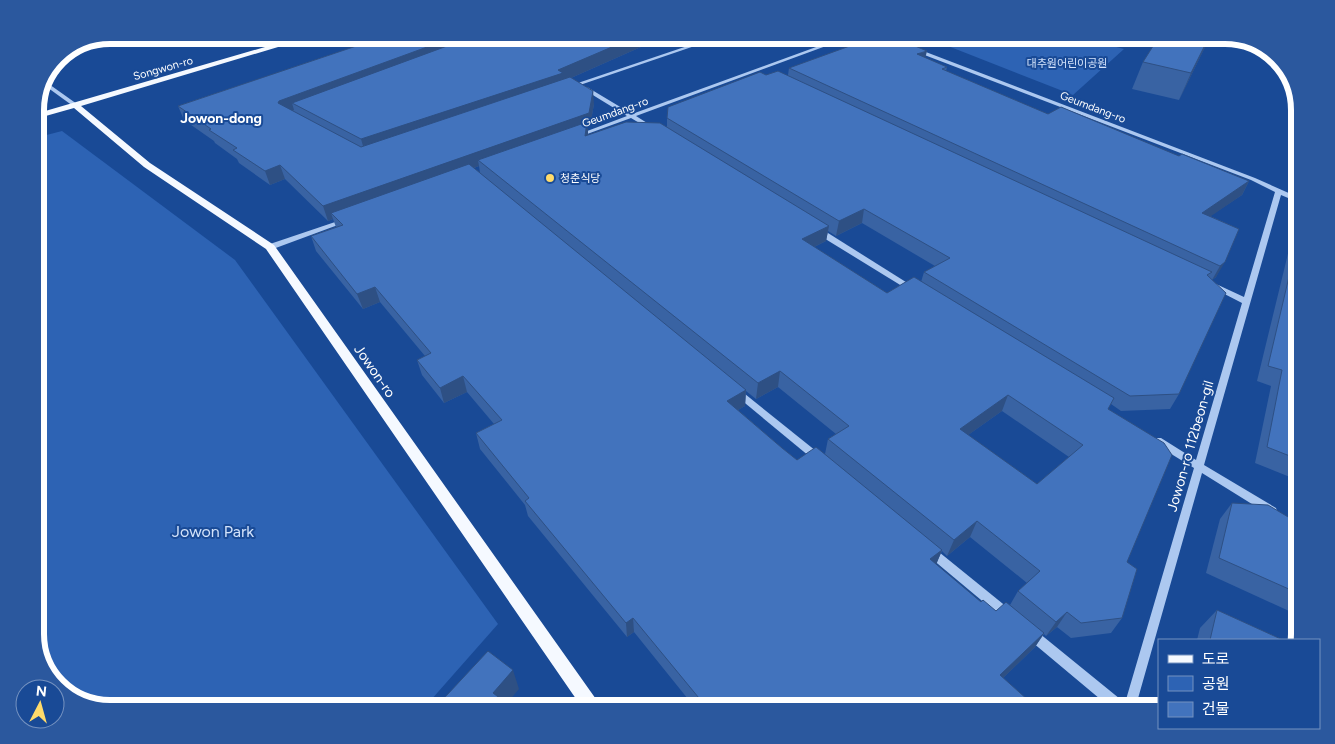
<svg xmlns="http://www.w3.org/2000/svg" width="1335" height="744" viewBox="0 0 1335 744" font-family="Figtree,'Noto Sans KR',sans-serif">
<style>
.green{fill:#2d63b4}
.lines{fill:none;stroke-linecap:round;stroke-linejoin:round}
.minor{fill:#acc8f0;fill-rule:evenodd}
.major{fill:#f5f9ff;fill-rule:evenodd}
.wall{fill:#3963a3;fill-rule:evenodd}
.shaded-wall{fill:#2e5084}
.building{fill:#4273bd;stroke:#2e5084;fill-rule:evenodd}
.poi-dot{fill:#ffdb6b;stroke:#194a96;stroke-width:2}
.labels{text-anchor:middle;stroke-width:4;stroke-linejoin:round;paint-order:stroke}
.far-park-label{font-size:11px;fill:#d3e3fb;stroke:#194a96}
.far-street-label{font-size:11px;fill:#fff;stroke:#194a96}
.far-poi-label{font-size:11px;fill:#fff;stroke:#194a96;text-anchor:start}
.far-quarter-label{font-size:14px;font-weight:bold;fill:#fff;stroke:#194a96}
.street-label{font-size:14px;fill:#fff;stroke:#194a96}
.near-park-label{font-size:16px;fill:#d3e3fb;stroke:#194a96}
.rim{fill:none;stroke:#fff;stroke-width:6}
</style>
<rect width="100%" height="100%" fill="#194a96"/>
<g class="green">
<path d="M 920,35 L 1070,35 L 1124,49 L 1073,95 Z"/>
<path d="M 62,131 L 235,260 L 498,624 L 423,709 L 109,709 L 72,699 L 47,676 L 35,639 L 35,138 Z"/>
</g>
<g class="lines">
<g class="minor">
<path d="M 720,35 L 727,35 L 577,86 L 572,85 Z"/>
<path d="M 849,35 L 856,35 L 636,116 L 655,128 L 655,130 L 651,130 L 631,118 L 579,137 L 574,136 L 627,116 L 583,89 L 583,87 L 587,87 L 632,114 Z"/>
<path d="M 914,49 L 918,49 L 1255,178 L 1300,198 L 1300,203 L 1281,195 L 1204,465 L 1276,508 L 1277,511 L 1276,514 L 1272,515 L 1268,514 L 1202,473 L 1135,709 L 1112,709 L 1026,637 L 1024,633 L 1026,629 L 1030,628 L 1034,629 L 1125,703 L 1194,468 L 1155,444 L 1153,441 L 1155,438 L 1161,438 L 1196,460 L 1242,303 L 1209,286 L 1213,284 L 1216,284 L 1244,297 L 1275,192 L 1251,180 L 914,51 Z"/>
<path d="M 46,82 L 77,104 L 77,106 L 73,106 L 44,85 Z"/>
<path d="M 344,219 L 346,220 L 346,222 L 273,249 L 267,249 L 266,247 L 267,245 Z"/>
<path d="M 814,228 L 820,228 L 917,289 L 913,291 L 910,291 L 814,232 Z"/>
<path d="M 737,389 L 740,390 L 821,455 L 823,458 L 821,461 L 818,462 L 815,461 L 734,394 L 733,392 Z"/>
<path d="M 930,546 L 934,548 L 1013,612 L 1015,616 L 1013,620 L 1009,621 L 1005,620 L 926,554 L 925,551 L 926,548 Z"/>
</g>
<path class="major" d="M 306,35 L 318,35 L 81,106 L 150,163 L 274,245 L 603,709 L 583,709 L 266,249 L 144,167 L 74,108 L 35,119 L 35,114 Z"/>
</g>
<g class="wall">
<path d="M 389,35 L 683,35 L 666,42 L 659,39 L 571,78 L 594,104 L 590,126 L 588,127 L 588,135 L 667,127 L 667,118 L 766,75 L 788,75 L 789,68 L 925,58 L 947,67 L 946,71 L 1048,114 L 1179,156 L 1249,181 L 1242,195 L 1210,216 L 1239,229 L 1216,277 L 1212,280 L 1179,394 L 1170,409 L 1121,411 L 1111,404 L 1108,409 L 1127,562 L 1122,618 L 1111,633 L 1071,638 L 1057,627 L 1046,636 L 1044,634 L 1035,647 L 1003,678 L 1038,709 L 696,709 L 634,632 L 627,637 L 528,516 L 525,505 L 480,449 L 476,433 L 494,424 L 467,392 L 444,403 L 422,375 L 417,360 L 425,356 L 380,302 L 363,309 L 316,251 L 311,236 L 336,227 L 333,219 L 328,221 L 285,179 L 270,185 L 239,163 L 237,159 L 215,143 L 214,141 L 184,120 L 178,106 ZM 479,166 L 480,173 L 474,168 ZM 862,223 L 935,266 L 924,272 L 921,282 L 887,293 L 814,247 L 826,241 L 828,231 L 836,236 ZM 778,387 L 836,434 L 828,439 L 825,454 L 797,460 L 782,448 L 738,410 L 745,406 L 746,391 L 756,399 ZM 1002,411 L 1069,457 L 1037,484 L 968,435 ZM 970,537 L 1027,583 L 1018,591 L 1010,605 L 996,611 L 981,602 L 936,564 L 942,551 L 947,556 Z"/>
<path d="M 1205,47 L 1179,100 L 1132,89 L 1143,62 Z"/>
<path d="M 1300,223 L 1300,481 L 1255,463 L 1271,386 L 1257,381 L 1293,233 Z"/>
<path d="M 1232,503 L 1300,524 L 1300,616 L 1206,573 L 1220,519 Z"/>
<path d="M 1217,610 L 1283,640 L 1197,640 L 1200,628 Z"/>
</g>
<g class="shaded-wall">
<path d="M 460,35 L 495,35 L 292,103 L 294,110 L 283,114 L 278,103 L 279,101 Z"/>
<path d="M 640,35 L 659,35 L 659,39 L 564,81 L 365,153 L 361,139 Z"/>
<path d="M 666,35 L 683,35 L 666,42 Z"/>
<path d="M 1210,35 L 1205,47 L 1179,100 L 1191,73 Z"/>
<path d="M 927,51 L 924,63 L 917,54 Z"/>
<path d="M 593,91 L 594,104 L 590,126 L 588,127 L 588,136 L 478,160 L 479,166 L 336,218 L 331,213 L 333,219 L 328,221 L 323,206 Z"/>
<path d="M 280,165 L 285,179 L 270,185 L 265,171 Z"/>
<path d="M 1249,181 L 1242,195 L 1195,227 L 1202,213 Z"/>
<path d="M 864,209 L 862,223 L 836,236 L 839,221 Z"/>
<path d="M 829,226 L 826,241 L 800,254 L 802,239 Z"/>
<path d="M 1225,262 L 1216,277 L 1212,280 L 1220,266 Z"/>
<path d="M 375,287 L 380,302 L 363,309 L 357,294 Z"/>
<path d="M 780,371 L 778,387 L 756,399 L 758,383 Z"/>
<path d="M 463,376 L 467,392 L 444,403 L 440,388 Z"/>
<path d="M 746,390 L 745,406 L 726,417 L 727,401 Z"/>
<path d="M 1008,395 L 1002,411 L 954,445 L 960,429 Z"/>
<path d="M 977,521 L 970,537 L 947,556 L 954,540 Z"/>
<path d="M 942,550 L 936,565 L 930,559 Z"/>
<path d="M 1067,612 L 1057,627 L 1046,636 L 1056,622 Z"/>
<path d="M 633,618 L 634,632 L 627,637 L 626,623 Z"/>
<path d="M 1044,633 L 1035,647 L 992,689 L 1000,675 Z"/>
<path d="M 513,670 L 519,689 L 502,709 L 493,693 Z"/>
</g>
<g class="building">
<path d="M 389,35 L 460,35 L 279,101 L 278,103 L 361,147 L 570,77 L 593,91 L 589,113 L 323,206 L 280,165 L 265,171 L 233,150 L 237,148 L 209,130 L 211,129 L 178,106 Z"/>
<path d="M 477,35 L 640,35 L 558,70 L 563,73 L 361,139 L 292,103 Z"/>
<path d="M 880,35 L 889,35 L 927,51 L 917,54 L 947,67 L 942,69 L 1048,114 L 1061,107 L 1179,156 L 1182,154 L 1249,181 L 1202,213 L 1239,229 L 1225,262 L 1220,266 L 789,68 Z"/>
<path d="M 1160,35 L 1210,35 L 1191,73 L 1143,62 Z"/>
<path d="M 778,71 L 1212,272 L 1207,275 L 1226,293 L 1179,394 L 1130,396 L 924,272 L 950,258 L 864,209 L 839,221 L 667,118 L 668,107 L 760,72 L 766,75 Z"/>
<path d="M 587,122 L 585,136 L 626,122 L 660,123 L 829,226 L 802,239 L 887,293 L 914,277 L 1114,398 L 1108,409 L 1164,443 L 1172,455 L 1127,562 L 1137,569 L 1122,618 L 1081,623 L 1067,612 L 1056,622 L 1018,591 L 1040,571 L 977,521 L 954,540 L 828,439 L 849,426 L 780,371 L 758,383 L 478,160 ZM 1008,395 L 1083,445 L 1037,484 L 960,429 Z"/>
<path d="M 469,164 L 746,390 L 727,401 L 782,448 L 797,460 L 816,447 L 942,550 L 930,559 L 981,602 L 983,600 L 996,611 L 1006,602 L 1044,633 L 1000,675 L 1038,709 L 708,709 L 633,618 L 626,623 L 525,501 L 529,498 L 476,433 L 502,420 L 463,376 L 440,388 L 417,360 L 431,353 L 375,287 L 357,294 L 311,236 L 343,225 L 331,213 Z"/>
<path d="M 1300,230 L 1300,460 L 1267,447 L 1282,370 L 1268,366 Z"/>
<path d="M 1232,503 L 1268,505 L 1300,524 L 1300,594 L 1219,558 Z"/>
<path d="M 1217,610 L 1283,640 L 1210,640 Z"/>
<path d="M 488,651 L 513,670 L 493,693 L 514,709 L 434,709 Z"/>
</g>
<circle class="poi-dot" cx="550" cy="178" r="5"/>
<g class="labels">
<g class="far-park-label">
<text x="1067" y="67">대추원어린이공원</text>
</g>
<g class="far-street-label">
<text transform="translate(163 68) rotate(-16)" y="4">Songwon-ro</text>
<text transform="translate(1093 107) rotate(21)" y="4">Geumdang-ro</text>
<text transform="translate(615 112) rotate(-20)" y="4">Geumdang-ro</text>
</g>
<g class="far-poi-label">
<text x="560" y="182">청춘식당</text>
</g>
<g class="far-quarter-label">
<text x="221" y="123">Jowon-dong</text>
</g>
<g class="street-label">
<text transform="translate(375 371) rotate(55)" y="5">Jowon-ro</text>
<text transform="translate(1190 446) rotate(-74)" y="5">Jowon-ro 112beon-gil</text>
</g>
<g class="near-park-label">
<text x="213" y="537">Jowon Park</text>
</g>
</g>
<path d="M0 0H1335V744H0ZM110 44H1225A66 66 0 0 1 1291 110V634A66 66 0 0 1 1225 700H110A66 66 0 0 1 44 634V110A66 66 0 0 1 110 44Z" fill="#2b589e" fill-rule="evenodd"/>
<path class="rim" d="M110 44H1225A66 66 0 0 1 1291 110V634A66 66 0 0 1 1225 700H110A66 66 0 0 1 44 634V110A66 66 0 0 1 110 44Z"/>
<rect x="1158" y="639" width="162" height="90" fill="#194a96" stroke="#7592c0"/>
<rect x="1168" y="655" width="25" height="8" fill="#f5f9ff" stroke="#7592c0"/>
<text x="1202" y="664" font-size="15" fill="#ffffff">도로</text>
<rect x="1168" y="676" width="25" height="15" fill="#2d63b4" stroke="#7592c0"/>
<text x="1202" y="689" font-size="15" fill="#ffffff">공원</text>
<rect x="1168" y="702" width="25" height="15" fill="#4273bd" stroke="#7592c0"/>
<text x="1202" y="714" font-size="15" fill="#ffffff">건물</text>
<g transform="translate(40 704) rotate(6)"><circle r="24" fill="#194a96" stroke="#7592c0"/>
<path d="M0-4L9 19L0 12L-9 19Z" fill="#ffdb6b"/>
<text y="-8" font-size="14" font-weight="bold" text-anchor="middle" fill="#ffffff">N</text>
</g>
</svg>
